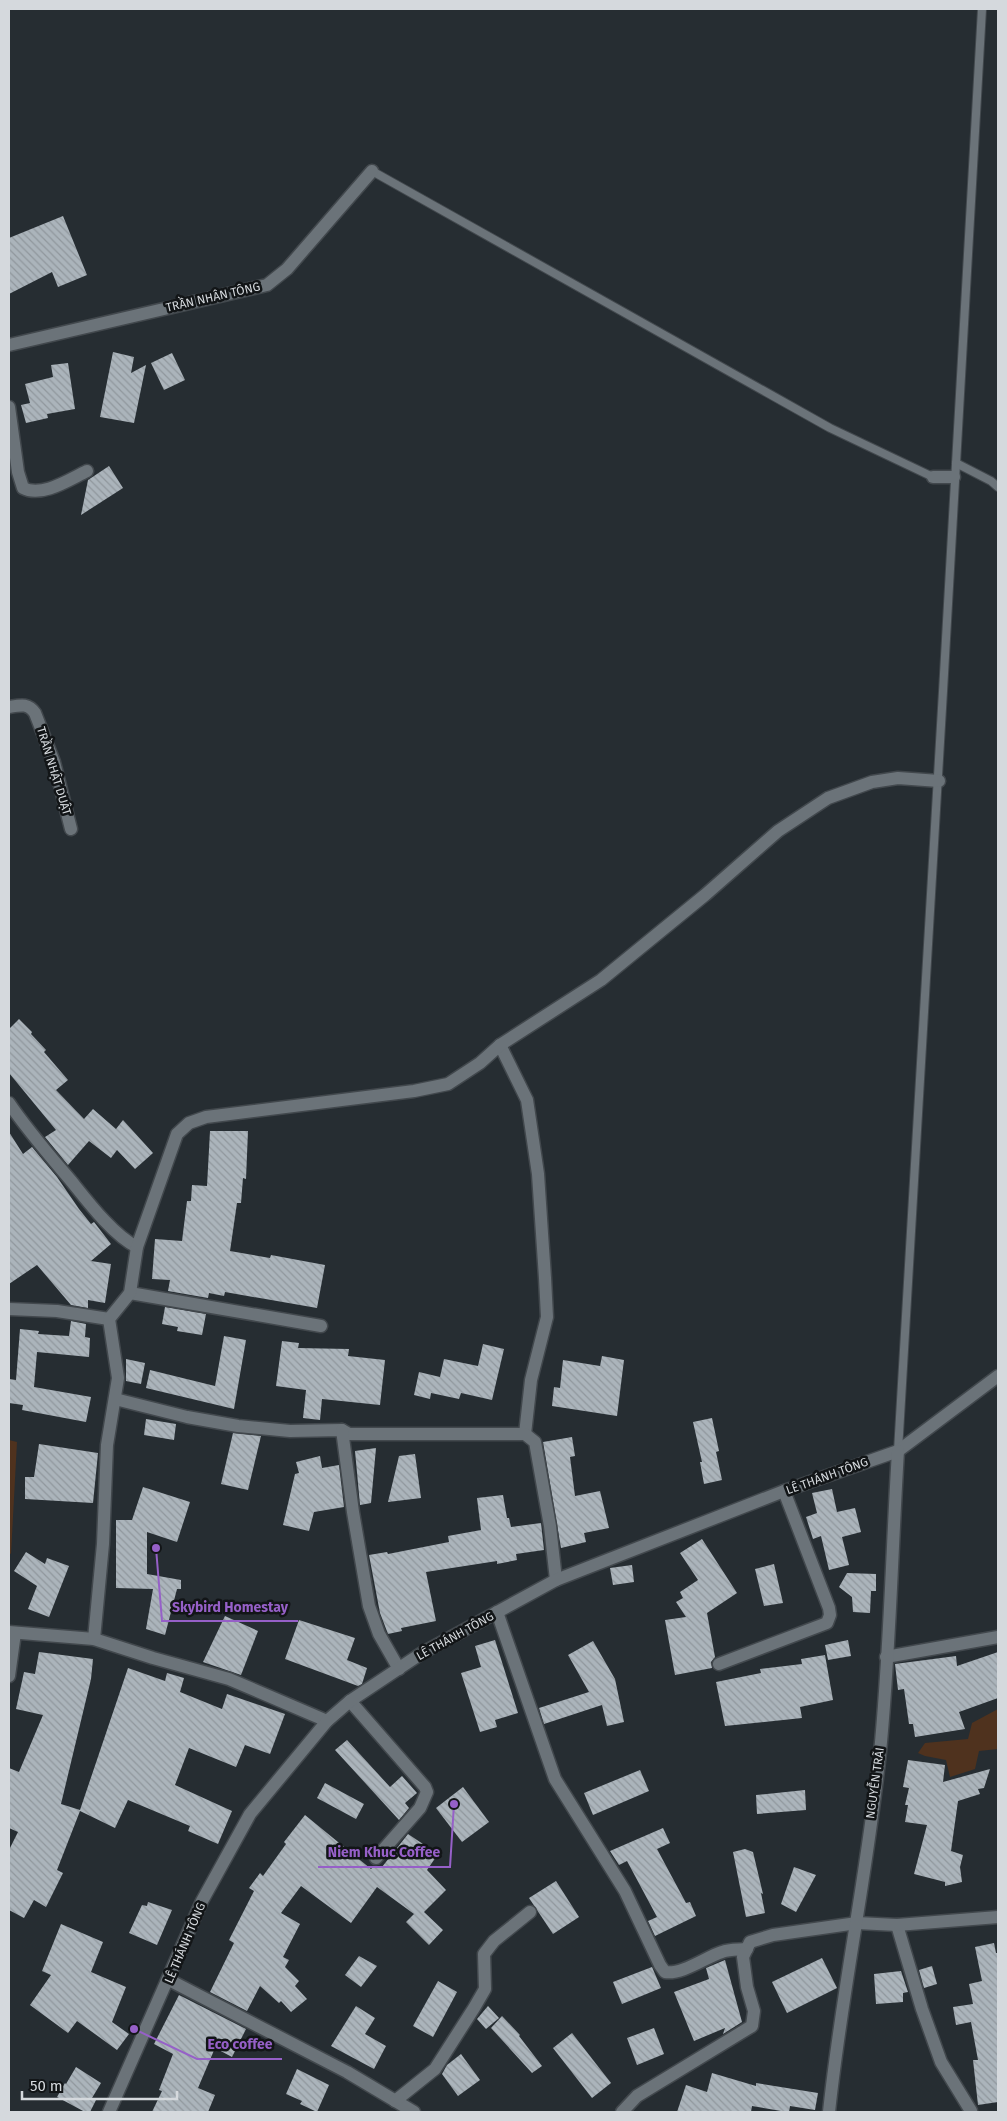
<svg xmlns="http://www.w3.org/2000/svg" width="1007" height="2121" viewBox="0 0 1007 2121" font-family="'Fira Sans',sans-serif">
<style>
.grass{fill:#4f321e}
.building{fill:url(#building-back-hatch)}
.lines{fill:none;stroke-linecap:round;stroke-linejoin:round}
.service-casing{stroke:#42484d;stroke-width:10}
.minor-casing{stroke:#42484d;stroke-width:15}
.service{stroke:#6b7379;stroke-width:8}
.minor{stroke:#6b7379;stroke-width:12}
.labels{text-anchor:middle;stroke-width:5;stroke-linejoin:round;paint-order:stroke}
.street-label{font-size:12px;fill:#d5d9dd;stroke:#121517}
.leader{fill:none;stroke:#9660c8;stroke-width:2}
.callout-dot{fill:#9660c8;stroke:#121517;stroke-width:2}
.callout-label{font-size:14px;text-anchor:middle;font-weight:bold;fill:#9660c8;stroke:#121517;stroke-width:5;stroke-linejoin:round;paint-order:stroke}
</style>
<defs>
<pattern id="building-back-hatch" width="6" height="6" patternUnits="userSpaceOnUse" patternTransform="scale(1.25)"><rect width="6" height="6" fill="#abb4bb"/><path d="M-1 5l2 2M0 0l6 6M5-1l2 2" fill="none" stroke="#90979d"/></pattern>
</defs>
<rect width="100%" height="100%" fill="#262d32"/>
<g class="grass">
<path d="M 9,1440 L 17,1442 L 11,1554 L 9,1553 Z"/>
<path d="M 998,1709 L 998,1749 L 979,1751 L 975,1769 L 950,1777 L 946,1760 L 925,1756 L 918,1753 L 925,1743 L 968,1739 L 972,1723 Z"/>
</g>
<g class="building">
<path d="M 63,216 L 87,275 L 58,287 L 52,272 L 9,294 L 9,238 Z"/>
<path d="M 113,352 L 134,357 L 131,373 L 146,365 L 134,423 L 100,417 Z"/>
<path d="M 172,353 L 185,380 L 164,390 L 151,363 Z"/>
<path d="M 68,363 L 75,409 L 47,414 L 48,418 L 26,423 L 21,405 L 30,403 L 25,384 L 53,377 L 51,365 Z"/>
<path d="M 109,466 L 123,488 L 81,515 L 88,480 Z"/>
<path d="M 19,1019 L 32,1032 L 31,1034 L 46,1050 L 44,1052 L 68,1080 L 56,1090 L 84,1119 L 93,1109 L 116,1129 L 123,1120 L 153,1153 L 135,1169 L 117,1150 L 111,1158 L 89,1141 L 68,1165 L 45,1137 L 56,1130 L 9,1073 L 9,1029 Z"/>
<path d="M 210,1131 L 248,1131 L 246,1179 L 243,1178 L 241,1203 L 237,1203 L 230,1251 L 270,1258 L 271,1255 L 325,1265 L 317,1308 L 225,1292 L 224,1296 L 209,1293 L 208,1298 L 168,1291 L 170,1280 L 152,1279 L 155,1239 L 182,1241 L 187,1201 L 191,1201 L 192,1185 L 207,1186 Z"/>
<path d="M 9,1132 L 23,1154 L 32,1147 L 57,1177 L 79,1209 L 91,1224 L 94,1222 L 111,1244 L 91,1261 L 111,1264 L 105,1303 L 88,1300 L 88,1308 L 71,1305 L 37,1265 L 9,1284 Z"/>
<path d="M 165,1307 L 206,1314 L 202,1335 L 177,1331 L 178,1327 L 162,1324 Z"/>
<path d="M 71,1321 L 86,1324 L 85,1337 L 90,1338 L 89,1357 L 37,1352 L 34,1387 L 91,1397 L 86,1422 L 22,1410 L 23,1405 L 9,1403 L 9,1379 L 16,1380 L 20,1329 L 39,1331 L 38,1334 L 69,1336 Z"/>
<path d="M 224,1336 L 246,1340 L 234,1409 L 146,1388 L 150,1370 L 215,1386 Z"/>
<path d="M 282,1341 L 299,1343 L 298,1348 L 349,1349 L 348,1356 L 385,1360 L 380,1405 L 322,1399 L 320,1420 L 303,1418 L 306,1390 L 276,1386 Z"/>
<path d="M 483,1344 L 504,1349 L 492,1400 L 461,1393 L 459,1399 L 431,1393 L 430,1399 L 414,1395 L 419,1372 L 440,1377 L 444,1359 L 478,1366 Z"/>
<path d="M 602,1356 L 624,1360 L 617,1416 L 552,1406 L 554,1387 L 560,1388 L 563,1360 L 600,1366 Z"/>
<path d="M 126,1359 L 145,1363 L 141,1384 L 126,1381 Z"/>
<path d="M 712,1418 L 719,1451 L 716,1452 L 722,1480 L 704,1484 L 700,1462 L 702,1462 L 693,1422 Z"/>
<path d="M 146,1419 L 176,1424 L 174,1440 L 144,1435 Z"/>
<path d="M 233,1433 L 261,1436 L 248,1490 L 221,1484 Z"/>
<path d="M 572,1437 L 575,1456 L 570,1457 L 575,1496 L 600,1491 L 609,1528 L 584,1533 L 586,1542 L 561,1548 L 543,1442 Z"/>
<path d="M 39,1444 L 98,1453 L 93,1503 L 25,1499 L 25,1477 L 34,1477 Z"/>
<path d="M 376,1448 L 371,1503 L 360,1505 L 355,1451 Z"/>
<path d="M 415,1454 L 421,1498 L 388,1502 L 399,1456 Z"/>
<path d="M 320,1456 L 322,1468 L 339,1465 L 344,1507 L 314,1512 L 309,1531 L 283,1525 L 295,1474 L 299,1473 L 296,1462 Z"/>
<path d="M 143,1487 L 190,1502 L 177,1542 L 147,1532 L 147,1574 L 181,1580 L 181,1589 L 177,1589 L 165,1635 L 146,1629 L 153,1589 L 116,1588 L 116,1520 L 132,1520 Z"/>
<path d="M 832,1489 L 837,1512 L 855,1508 L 861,1532 L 842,1537 L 849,1565 L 829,1570 L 821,1536 L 813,1539 L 806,1517 L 817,1513 L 812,1493 Z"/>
<path d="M 503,1495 L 507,1518 L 509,1518 L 511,1527 L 541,1523 L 544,1550 L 516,1554 L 517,1560 L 497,1564 L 497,1561 L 426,1572 L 436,1621 L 401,1628 L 402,1631 L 388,1634 L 380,1613 L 369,1555 L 387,1552 L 388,1554 L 449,1542 L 448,1536 L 481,1530 L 477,1498 Z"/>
<path d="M 702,1539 L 737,1593 L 707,1613 L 715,1657 L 711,1662 L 712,1668 L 675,1675 L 665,1620 L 686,1617 L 676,1602 L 683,1598 L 680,1592 L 698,1580 L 680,1553 Z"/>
<path d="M 26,1552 L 45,1564 L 47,1558 L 69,1566 L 49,1617 L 28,1609 L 37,1586 L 14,1571 Z"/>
<path d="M 774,1564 L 783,1603 L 764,1606 L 755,1569 Z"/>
<path d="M 632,1565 L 634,1582 L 613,1585 L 610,1568 Z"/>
<path d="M 847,1573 L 876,1574 L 876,1591 L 871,1591 L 870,1613 L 853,1612 L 852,1597 L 839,1587 Z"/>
<path d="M 225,1616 L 258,1631 L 241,1675 L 203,1662 Z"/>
<path d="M 299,1620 L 355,1638 L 347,1660 L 367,1668 L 362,1684 L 358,1686 L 285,1659 Z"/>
<path d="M 495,1640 L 518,1713 L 495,1720 L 497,1727 L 480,1732 L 461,1673 L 481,1667 L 475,1646 Z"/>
<path d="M 848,1640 L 851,1656 L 828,1660 L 825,1645 Z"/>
<path d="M 593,1641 L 615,1679 L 624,1722 L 607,1726 L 602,1705 L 544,1724 L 539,1708 L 589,1692 L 568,1655 Z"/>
<path d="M 39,1652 L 93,1659 L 91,1679 L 61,1804 L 80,1810 L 128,1668 L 165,1681 L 167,1673 L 184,1678 L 180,1692 L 222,1709 L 227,1694 L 285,1714 L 270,1754 L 245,1745 L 236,1767 L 189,1748 L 175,1785 L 232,1811 L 218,1844 L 188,1831 L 190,1826 L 128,1800 L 115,1828 L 80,1811 L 57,1870 L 63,1873 L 46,1907 L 34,1900 L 24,1918 L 9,1910 L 9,1850 L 18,1832 L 9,1828 L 9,1768 L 19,1772 L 43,1715 L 16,1709 L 24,1672 L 35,1674 Z"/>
<path d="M 998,1652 L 998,1698 L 959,1712 L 965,1729 L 915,1737 L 913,1724 L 909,1724 L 904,1689 L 898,1690 L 895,1664 L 956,1656 L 957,1666 Z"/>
<path d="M 825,1655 L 833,1700 L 800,1707 L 802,1718 L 725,1726 L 716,1682 L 761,1673 L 760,1669 L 802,1664 L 801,1659 Z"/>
<path d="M 347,1740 L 390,1787 L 402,1776 L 417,1793 L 405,1803 L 409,1808 L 399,1820 L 335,1750 Z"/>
<path d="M 908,1760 L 945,1765 L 943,1782 L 990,1769 L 984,1788 L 978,1789 L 980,1794 L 958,1801 L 951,1851 L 963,1855 L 960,1867 L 962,1882 L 945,1886 L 945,1882 L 914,1874 L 927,1825 L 905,1822 L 908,1805 L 905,1805 L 909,1788 L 903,1787 Z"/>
<path d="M 640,1770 L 649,1791 L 593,1815 L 584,1793 Z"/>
<path d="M 325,1783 L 364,1804 L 356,1819 L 317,1798 Z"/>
<path d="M 463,1787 L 489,1822 L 462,1842 L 436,1808 Z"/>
<path d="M 805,1790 L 806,1810 L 757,1814 L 756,1795 Z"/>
<path d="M 305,1815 L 371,1869 L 374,1866 L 382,1867 L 408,1834 L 438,1854 L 427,1870 L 446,1890 L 424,1912 L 443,1930 L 429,1945 L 406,1922 L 414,1914 L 377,1887 L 351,1923 L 301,1886 L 281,1913 L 300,1924 L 283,1957 L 289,1960 L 285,1967 L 299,1981 L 295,1986 L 307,1999 L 291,2012 L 281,2001 L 279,2003 L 260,1986 L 247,2011 L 210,1992 L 234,1943 L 229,1940 L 254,1891 L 249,1888 L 260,1873 L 263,1876 L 286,1844 L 284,1842 Z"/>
<path d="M 663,1828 L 670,1843 L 657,1849 L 686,1903 L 690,1902 L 696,1916 L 655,1936 L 648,1921 L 657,1917 L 627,1861 L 619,1865 L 610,1851 Z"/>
<path d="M 745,1849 L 753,1852 L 763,1894 L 761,1893 L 765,1913 L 746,1917 L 733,1852 Z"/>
<path d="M 794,1867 L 816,1875 L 796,1912 L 781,1904 Z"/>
<path d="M 556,1881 L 579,1917 L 553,1934 L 529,1898 Z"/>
<path d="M 148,1902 L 172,1910 L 157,1945 L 129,1933 L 142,1905 L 147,1906 Z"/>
<path d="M 61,1924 L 103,1942 L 91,1972 L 126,1987 L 112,2022 L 129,2034 L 117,2050 L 77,2021 L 68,2033 L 30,2005 L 51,1975 L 42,1971 Z"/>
<path d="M 994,1943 L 996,1953 L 998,1953 L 998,2102 L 978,2105 L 973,2060 L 978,2060 L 971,2022 L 956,2025 L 953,2007 L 973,2004 L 969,1984 L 982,1981 L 975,1947 Z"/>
<path d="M 359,1956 L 377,1966 L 361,1987 L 345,1975 Z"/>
<path d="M 822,1958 L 837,1988 L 787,2013 L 772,1982 Z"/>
<path d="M 725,1960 L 742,2022 L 723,2034 L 725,2028 L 694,2041 L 674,1992 L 709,1979 L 706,1968 Z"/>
<path d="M 932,1966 L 937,1984 L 924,1988 L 919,1970 Z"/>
<path d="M 652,1967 L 661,1988 L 622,2004 L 613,1982 Z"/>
<path d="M 901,1971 L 908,1992 L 903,1993 L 903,2002 L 876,2004 L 874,1974 Z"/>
<path d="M 438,1981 L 457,1992 L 433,2037 L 413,2026 Z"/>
<path d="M 179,1995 L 246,2029 L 232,2057 L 215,2048 L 198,2088 L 215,2095 L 208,2112 L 152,2112 L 162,2091 L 159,2090 L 173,2054 L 154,2044 Z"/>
<path d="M 356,2006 L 375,2018 L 365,2034 L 386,2046 L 374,2069 L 331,2046 Z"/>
<path d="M 488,2006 L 499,2018 L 486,2029 L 477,2019 Z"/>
<path d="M 502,2016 L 520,2035 L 519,2036 L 542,2066 L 532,2073 L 491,2028 Z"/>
<path d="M 654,2028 L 664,2054 L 637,2065 L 627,2038 Z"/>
<path d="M 572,2033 L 611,2083 L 592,2098 L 553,2048 Z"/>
<path d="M 461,2054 L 480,2080 L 458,2096 L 442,2074 L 447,2065 Z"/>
<path d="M 76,2067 L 101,2083 L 92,2098 L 96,2100 L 90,2112 L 85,2112 L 57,2097 L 65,2083 L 66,2084 Z"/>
<path d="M 297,2069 L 329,2085 L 317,2112 L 300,2104 L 302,2101 L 286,2094 Z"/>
<path d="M 712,2073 L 756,2086 L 756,2083 L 818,2093 L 815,2110 L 790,2106 L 789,2112 L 787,2112 L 752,2106 L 751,2112 L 677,2112 L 686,2085 L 707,2092 Z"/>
</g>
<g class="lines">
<g class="service-casing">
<g id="service">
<path d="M 372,171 L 830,428 L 933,477"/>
<path d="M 956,463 L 991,481 L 998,487"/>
<path d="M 898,1451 C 927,970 955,490 982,9"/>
</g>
</g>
<g class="minor-casing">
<g id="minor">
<path d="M 9,345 L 267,285 L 287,269 L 372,171"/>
<path d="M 9,407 L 18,472 L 23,488 C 42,498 70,479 87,471"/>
<path d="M 933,477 L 954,477"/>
<path d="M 9,707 C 21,705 28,703 35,713 L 54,762 L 71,829"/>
<path d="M 500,1045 L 527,1100 L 538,1174 L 545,1278 L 547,1317 L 531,1380 L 525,1434"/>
<path d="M 9,1103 C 28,1131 50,1156 72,1182 C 88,1202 114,1236 137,1247"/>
<path d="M 130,1293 L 321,1326"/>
<path d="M 9,1309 L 57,1311 L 109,1319"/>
<path d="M 115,1399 L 187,1417 L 238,1426 L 290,1431 L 342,1430 L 349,1434 L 525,1434 L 535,1442 L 550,1526 L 556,1580"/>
<path d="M 342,1430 L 353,1512 L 369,1606 L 379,1634 L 399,1669"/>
<path d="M 497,1612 L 555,1779 L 625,1891 L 660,1965 L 665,1972 C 682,1975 706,1957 722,1952 C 730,1949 739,1950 747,1949"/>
<path d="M 9,1632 L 94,1639 L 153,1658 L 229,1679 L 327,1721"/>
<path d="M 94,1639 L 103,1544 L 107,1445 L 118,1378 L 109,1319 L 130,1293 L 137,1247 L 177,1134 L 189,1123 L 206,1117 L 414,1091 L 448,1084 L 480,1063 L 500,1045 L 601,980 L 705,895 L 778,831 L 828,798 L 872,782 L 898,778 L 939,781"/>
<path d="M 886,1657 L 998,1637"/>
<path d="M 719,1664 L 827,1623 L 830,1615 L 829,1608 L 784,1491"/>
<path d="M 9,1676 L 15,1633"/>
<path d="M 350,1701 L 425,1787 L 427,1792 L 420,1808 L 376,1858"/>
<path d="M 897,1925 L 922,2009 L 941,2062 L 971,2111"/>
<path d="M 169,1980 L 347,2072 L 414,2112"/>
<path d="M 395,2101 L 435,2069 L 474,2008 L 485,1989 L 484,1954 L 494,1941 L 530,1912"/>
<path d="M 109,2112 L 202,1901 L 250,1814 L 327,1721 L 350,1701 L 422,1653 L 556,1580 L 784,1491 L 898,1451 L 998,1376"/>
<path d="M 622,2112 L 637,2096 L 752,2026 L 754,2011 L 747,1987 L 743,1957 L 750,1942 L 773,1935 L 857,1923 L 897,1925 L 998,1917"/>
<path d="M 829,2112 C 842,1988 869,1866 881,1742 C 890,1645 892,1548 898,1451"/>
</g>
</g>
<use href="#service" class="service"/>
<use href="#minor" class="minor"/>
</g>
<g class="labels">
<g class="street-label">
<text transform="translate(213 297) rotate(-13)" y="4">TRẦN NHÂN TÔNG</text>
<text transform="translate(54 771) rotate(73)" y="4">TRẦN NHẬT DUẬT</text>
<text transform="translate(827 1476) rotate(-20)" y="4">LÊ THÁNH TÔNG</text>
<text transform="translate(455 1636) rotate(-29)" y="4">LÊ THÁNH TÔNG</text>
<text transform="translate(875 1783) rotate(-82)" y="4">NGUYỄN TRÃI</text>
<text transform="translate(185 1943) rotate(-67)" y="4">LÊ THÁNH TÔNG</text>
</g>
</g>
<path class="leader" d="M156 1548L162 1621H298M454 1804L450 1867H318M134 2029L197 2059H282"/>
<g class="callout-dot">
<circle cx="156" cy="1548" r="5"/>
<circle cx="454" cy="1804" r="5"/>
<circle cx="134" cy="2029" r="5"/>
</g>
<g class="callout-label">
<text x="230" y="1612">Skybird Homestay</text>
<text x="384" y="1857">Niem Khuc Coffee</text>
<text x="240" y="2049">Eco coffee</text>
</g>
<rect width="1007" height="2121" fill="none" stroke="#d5d9dd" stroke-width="20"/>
<path d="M22 2091v8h155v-8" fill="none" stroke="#d5d9dd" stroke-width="2.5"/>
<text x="30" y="2091" font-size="15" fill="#d5d9dd" stroke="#121517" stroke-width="4" paint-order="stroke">50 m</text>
</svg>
